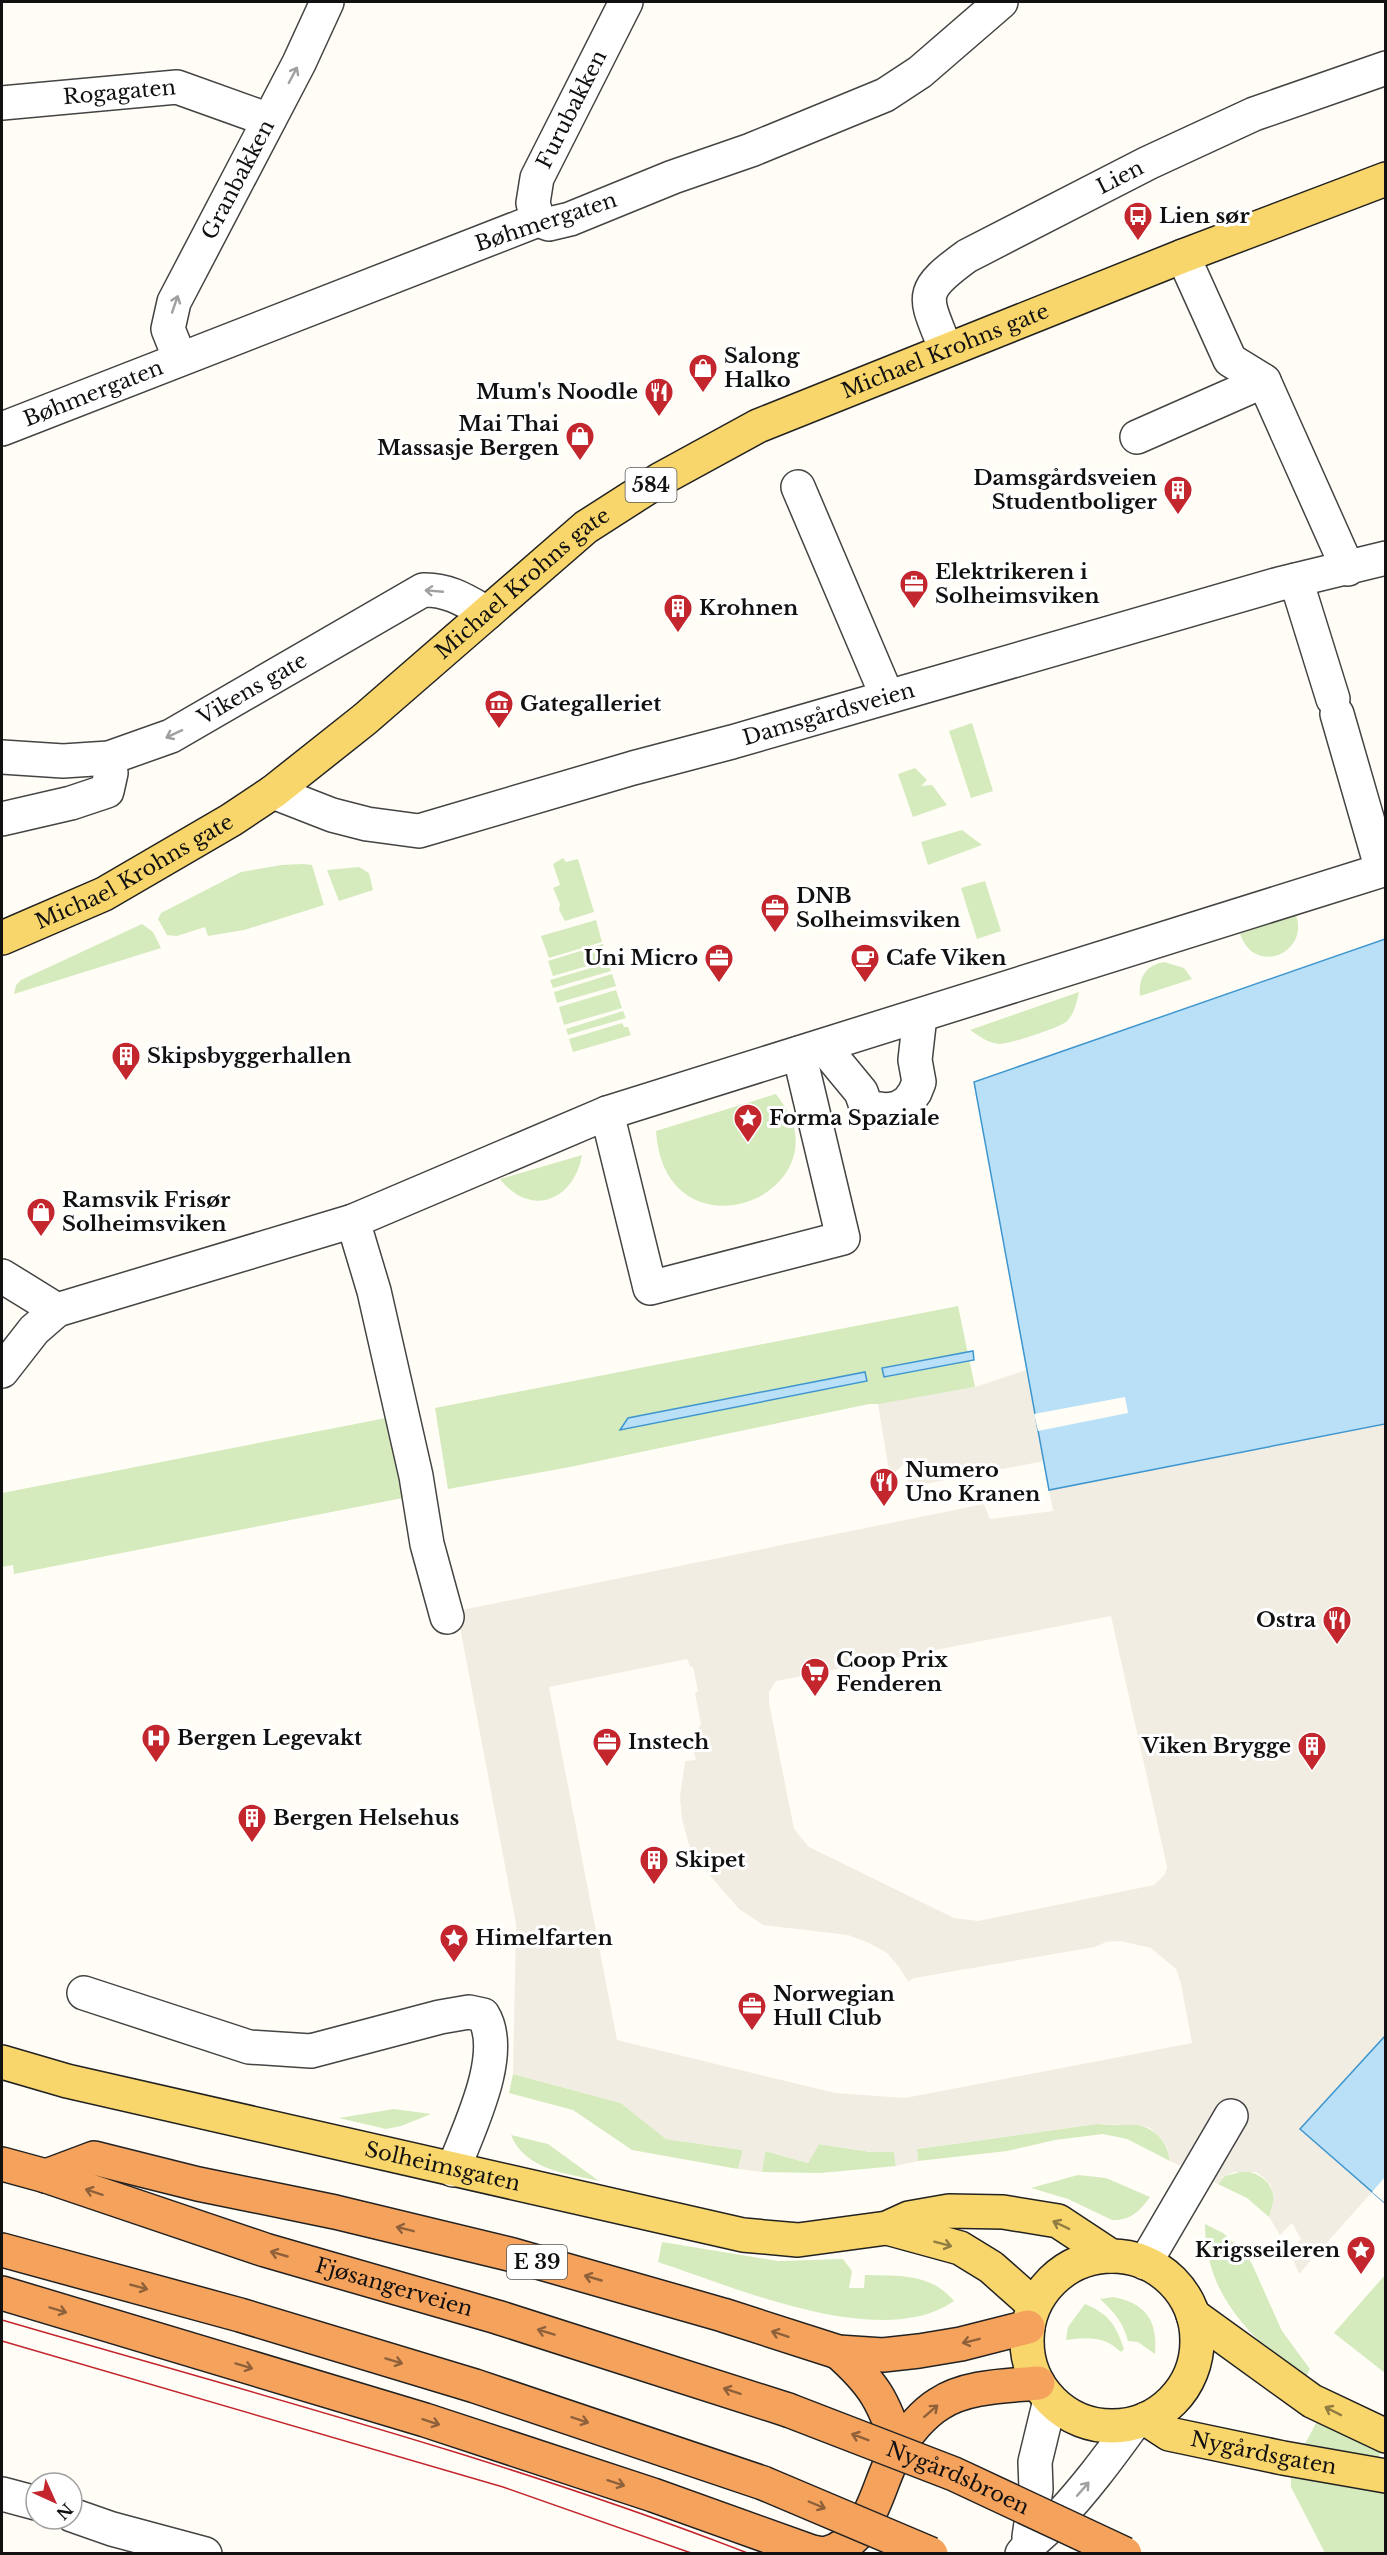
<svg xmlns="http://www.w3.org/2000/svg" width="1387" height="2555" viewBox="0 0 1387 2555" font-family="'Libre Baskerville',serif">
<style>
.green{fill:#d5ebbd}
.plaza{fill:#f1ede2;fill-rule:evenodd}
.water{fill:#b9e0f7;stroke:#3f96cf;stroke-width:1.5}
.pier{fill:#fffdf5}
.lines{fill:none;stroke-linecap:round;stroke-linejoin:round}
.minor-casing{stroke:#444;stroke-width:36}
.major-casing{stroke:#222;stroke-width:36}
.highway-casing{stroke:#222;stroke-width:36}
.minor{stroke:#fff;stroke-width:33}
.major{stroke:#f9d66b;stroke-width:33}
.highway{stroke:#f5a25d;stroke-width:33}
.tram{stroke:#c4262e;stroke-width:1.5}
.highway-bridge-casing{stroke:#222;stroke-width:36;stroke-linecap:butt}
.highway-bridge{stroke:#f5a25d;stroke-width:33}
.oneway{stroke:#a0a0a0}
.oneway2{stroke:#8e613b}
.oneway3{stroke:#917d42}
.labels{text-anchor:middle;stroke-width:6;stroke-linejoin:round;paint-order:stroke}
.shield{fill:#fff;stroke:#585858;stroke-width:1.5}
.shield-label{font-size:20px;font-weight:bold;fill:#111}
.street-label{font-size:21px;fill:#111;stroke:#fff}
.poi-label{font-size:21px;font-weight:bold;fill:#111;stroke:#fff;text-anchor:start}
</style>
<rect width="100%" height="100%" fill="#fffdf5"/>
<g class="green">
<path d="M 972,723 L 993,791 L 971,798 L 949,731 Z"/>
<path d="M 915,768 L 927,780 L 921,786 L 932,785 L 947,805 L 913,817 L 898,774 Z"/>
<path d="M 962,830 L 982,845 L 928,865 L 921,842 Z"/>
<path d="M 563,858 L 566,862 L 578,859 L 594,912 L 565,921 L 559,910 L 560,904 L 553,888 L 560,885 L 553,864 Z"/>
<path d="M 303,864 L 312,865 L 324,905 L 244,930 L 208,936 L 205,927 L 177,936 L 167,935 L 158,919 L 161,913 L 241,872 L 281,865 Z"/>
<path d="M 359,867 L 369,873 L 373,890 L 339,901 L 327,870 Z"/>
<path d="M 985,881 L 1001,931 L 977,939 L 961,888 Z"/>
<path d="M 1295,913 C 1312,951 1255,978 1240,934 Z"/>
<path d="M 596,920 L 602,942 L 549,958 L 541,936 Z"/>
<path d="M 142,924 L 153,932 L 161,948 L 14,994 L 16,985 L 21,980 Z"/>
<path d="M 603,944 L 608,960 L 553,976 L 548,961 Z"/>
<path d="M 1164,962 L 1184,968 L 1192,979 L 1140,996 C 1138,978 1146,965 1164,962 Z"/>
<path d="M 608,963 L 611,971 L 553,988 L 550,980 Z"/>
<path d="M 612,974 L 616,986 L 557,1003 L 554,992 Z"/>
<path d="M 616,990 L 622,1008 L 564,1025 L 559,1007 Z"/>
<path d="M 1079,992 C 1077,1002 1074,1015 1066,1022 C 1058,1028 1007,1045 999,1044 C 988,1043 979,1036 970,1030 Z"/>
<path d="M 623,1011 L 626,1018 L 568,1035 L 566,1029 Z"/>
<path d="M 622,1023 L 624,1027 L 628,1027 L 631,1035 L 573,1052 L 569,1039 Z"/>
<path d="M 776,1094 C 781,1101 787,1109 791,1117 C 825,1205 664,1256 656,1131 Z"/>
<path d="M 582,1155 C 574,1201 530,1218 500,1179 Z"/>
<path d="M 958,1306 L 975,1387 L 885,1404 L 869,1404 L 570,1467 L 448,1489 L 435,1408 Z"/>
<path d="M 386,1418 L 403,1498 L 14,1574 L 13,1565 L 2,1567 L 2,1493 Z"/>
<path d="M 513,2074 L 621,2103 L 666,2139 L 743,2150 L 738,2169 L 632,2150 L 573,2110 L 509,2093 Z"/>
<path d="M 394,2109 L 431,2114 L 401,2126 L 386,2129 L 339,2118 Z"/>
<path d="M 1129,2123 C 1151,2126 1167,2137 1170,2161 L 1127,2139 L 1103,2134 L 1055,2140 L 1007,2151 L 918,2161 L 917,2149 L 1096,2124 L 1117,2125 Z"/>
<path d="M 511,2135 L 548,2144 L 599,2181 C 566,2173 525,2170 511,2135 Z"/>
<path d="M 819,2144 L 871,2152 L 894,2152 L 896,2166 L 820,2173 L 762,2172 L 765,2151 L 808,2163 Z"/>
<path d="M 1244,2171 C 1269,2174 1281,2195 1269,2217 L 1247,2198 L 1218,2184 L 1225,2176 Z"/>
<path d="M 1078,2175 L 1106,2178 L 1150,2197 C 1140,2211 1130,2221 1112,2220 L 1068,2199 L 1031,2188 Z"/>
<path d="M 1205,2224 L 1223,2233 L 1243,2251 L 1252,2264 L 1282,2331 L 1310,2369 L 1304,2380 C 1252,2338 1205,2297 1205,2224 Z"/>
<path d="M 662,2242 L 778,2261 L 843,2259 L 852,2271 L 849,2288 L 864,2288 L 865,2275 C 899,2276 931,2273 954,2301 C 882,2352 734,2287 658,2262 Z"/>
<path d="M 1385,2275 L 1385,2373 L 1334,2333 Z"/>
<path d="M 1113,2297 C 1146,2303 1158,2321 1155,2354 L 1138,2342 L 1128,2341 C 1123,2322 1114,2312 1100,2299 Z"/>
<path d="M 1085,2304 C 1109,2314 1116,2325 1124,2349 L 1121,2352 C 1105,2336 1088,2337 1066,2340 L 1068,2327 Z"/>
<path d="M 1317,2421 L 1382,2449 L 1378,2459 L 1305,2444 Z"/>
<path d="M 1291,2475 L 1385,2491 L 1385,2553 L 1325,2553 L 1291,2487 Z"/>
</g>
<g class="plaza">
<path d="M 1026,1370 L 1044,1461 L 904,1488 L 915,1469 L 906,1462 L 890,1477 L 878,1404 L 975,1387 Z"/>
<path d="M 1385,1424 L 1385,2036 L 1300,2129 L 1372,2192 L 1299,2274 L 1290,2252 L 1301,2239 L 1292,2223 L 1280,2235 L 1269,2217 L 1274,2198 L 1271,2186 L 1264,2178 L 1256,2172 L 1234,2172 L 1225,2176 L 1218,2184 L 1170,2161 L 1167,2147 L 1161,2138 L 1150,2128 L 1140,2125 L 1096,2124 L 917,2149 L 918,2161 L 896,2166 L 894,2152 L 871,2152 L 819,2144 L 808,2163 L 765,2151 L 762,2172 L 738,2169 L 743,2150 L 666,2139 L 621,2103 L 513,2074 L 516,1924 L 457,1611 L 984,1504 L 990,1519 L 1053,1511 L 1049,1490 ZM 1111,1616 L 1167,1867 L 1165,1874 L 1154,1885 L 978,1921 L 954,1918 L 809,1847 L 794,1829 L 769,1703 L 769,1692 L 776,1681 ZM 687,1659 L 690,1666 L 693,1667 L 698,1691 L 695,1693 L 701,1724 L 691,1741 L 696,1760 L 685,1761 L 680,1797 L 682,1819 L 689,1845 L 699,1863 L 739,1909 L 763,1925 L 848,1935 L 869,1943 L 887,1953 L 899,1967 L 908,1982 L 914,1978 L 1095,1947 L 1106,1942 L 1120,1941 L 1151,1948 L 1176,1969 L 1181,1984 L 1192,2043 L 905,2098 L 835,2093 L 617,2040 L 549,1687 Z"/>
</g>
<g class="water">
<path d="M 1385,939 L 1385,1424 L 1049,1490 L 974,1082 Z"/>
<path d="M 973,1351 L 974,1360 L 884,1377 L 882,1368 Z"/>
<path d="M 865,1372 L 867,1381 L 620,1430 L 628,1418 Z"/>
<path d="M 1385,2036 L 1385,2203 L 1300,2129 Z"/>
</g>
<g class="pier">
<path d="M 1125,1397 L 1128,1413 L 1038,1431 L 1034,1414 Z"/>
<path d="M 1385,2177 L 1385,2203 L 1372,2192 Z"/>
</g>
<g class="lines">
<g class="minor-casing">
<g id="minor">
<path id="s1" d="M 2,103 L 177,87 L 269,120"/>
<path id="s2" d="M 538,220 L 533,203 L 537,178 L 626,2"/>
<path d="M 1183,256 L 1230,360 L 1264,381"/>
<path id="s3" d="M 946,350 C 925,296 916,293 967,256 L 1148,163 L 1254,114 L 1386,68"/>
<path id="s4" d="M 180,359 L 168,329 L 174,302 L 299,63 L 327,2"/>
<path id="s5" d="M 2,429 L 538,220 L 549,224 L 570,219 L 673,177 L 751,150 L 885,95 L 920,72 L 1001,2"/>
<path d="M 1137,437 L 1264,381 L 1348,569"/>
<path d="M 798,487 L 884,689"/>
<path d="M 1296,580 L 1333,699"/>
<path d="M 1337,714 L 1382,870"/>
<path id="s6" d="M 2,757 L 63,761 L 109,758 L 171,736 L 423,590 C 448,589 466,601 487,613"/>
<path id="s7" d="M 273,792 L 332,815 L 367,824 L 419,831 L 633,768 L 732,742 L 1279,584 L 1386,558"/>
<path d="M 2,819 L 71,803 L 107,791 L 111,773 L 109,758"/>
<path d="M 823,1046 L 861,1092 L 865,1103 L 873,1108 L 887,1110 L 898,1108 L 908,1102 L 915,1092 L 919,1082 L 915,1060 L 920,1016"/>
<path d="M 607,1113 L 650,1288 L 843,1238 L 799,1053"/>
<path d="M 353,1221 L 374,1291 L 416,1476 L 427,1544 L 447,1617"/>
<path d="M 2,1276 L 57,1310"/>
<path d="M 2,1371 L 34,1330 L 57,1310 L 353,1221 L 607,1113 L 1386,869"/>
<path d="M 84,1993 L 249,2047 L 311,2051 L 440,2017 L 469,2012 L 483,2015 C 507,2054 468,2130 453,2170"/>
<path d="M 1145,2263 L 1231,2116"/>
<path d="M 2,2494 L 36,2503"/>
<path d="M 72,2515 L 112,2529 L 205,2554"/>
<path d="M 1029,2537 L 1036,2489 L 1035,2462 L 1050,2400"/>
<path d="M 1022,2554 C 1031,2541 1044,2533 1055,2521 C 1084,2491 1109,2457 1133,2424"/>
</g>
</g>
<g class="major-casing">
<g id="major">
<path id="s8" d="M 2,938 L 104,894 L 231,820 L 273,792 L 365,719 L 586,527 L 661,479 L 758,426 L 1183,256 L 1386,179"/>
<path id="s9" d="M 2,2062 L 67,2081 L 743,2235 L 798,2240 L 887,2228 L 909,2218 L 949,2211 L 1003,2212 L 1058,2221 L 1111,2256"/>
<path d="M 887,2228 L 960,2248 L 991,2267 L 1034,2305"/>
<circle cx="1112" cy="2341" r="85"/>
<path d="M 1193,2315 L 1312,2401 L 1386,2436"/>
<path id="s10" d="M 1146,2419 L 1169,2434 L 1283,2458 L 1386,2476"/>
</g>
</g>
<g class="highway-casing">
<g id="highway">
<path id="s11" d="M 2,2164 L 46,2176 L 265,2250 L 497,2317 L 788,2410"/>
<path d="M 46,2176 L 94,2158 L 198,2184 L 335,2212 L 513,2255 L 723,2315 L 838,2352 L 883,2355 L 919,2351 L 961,2344 L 1028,2327"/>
<path d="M 2,2250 L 240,2315 L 475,2386 L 763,2483"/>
<path d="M 2,2293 L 425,2420 L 653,2495 L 812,2552 L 822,2554"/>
<path d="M 838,2352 C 873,2383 885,2402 898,2448"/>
<path d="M 825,2554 C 874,2541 876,2484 898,2448 C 907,2433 924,2413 939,2404 C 966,2386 1006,2386 1038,2383"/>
</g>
</g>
<use href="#minor" class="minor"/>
<use href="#major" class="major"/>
<use href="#highway" class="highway"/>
<g class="tram">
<path d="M 2,2320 C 252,2393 506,2459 750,2554"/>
<path d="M 2,2341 L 503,2487 L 694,2554"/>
</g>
<g class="highway-bridge-casing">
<g id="highway-bridge">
<path id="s12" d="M 788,2410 L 954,2474 L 1125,2554"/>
<path d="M 763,2483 L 931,2554"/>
</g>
</g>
<use href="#highway-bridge" class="highway-bridge"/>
</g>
<defs><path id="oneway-shaft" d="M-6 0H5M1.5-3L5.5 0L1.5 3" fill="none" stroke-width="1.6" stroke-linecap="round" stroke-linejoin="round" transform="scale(1.5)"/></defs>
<g class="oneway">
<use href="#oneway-shaft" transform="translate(293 75) rotate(-62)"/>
<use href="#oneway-shaft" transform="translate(175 304) rotate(-71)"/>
<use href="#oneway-shaft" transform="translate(434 591) rotate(-175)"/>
<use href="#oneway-shaft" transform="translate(174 734) rotate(155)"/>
<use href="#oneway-shaft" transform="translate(1083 2489) rotate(-49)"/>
</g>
<g class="oneway2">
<use href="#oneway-shaft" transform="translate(94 2192) rotate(-162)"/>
<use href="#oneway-shaft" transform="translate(405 2229) rotate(-166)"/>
<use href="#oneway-shaft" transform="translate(279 2254) rotate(-164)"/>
<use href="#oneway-shaft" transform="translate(593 2278) rotate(-164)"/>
<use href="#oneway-shaft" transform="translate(139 2287) rotate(15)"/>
<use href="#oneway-shaft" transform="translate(58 2310) rotate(17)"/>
<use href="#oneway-shaft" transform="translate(546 2332) rotate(-163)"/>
<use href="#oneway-shaft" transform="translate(780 2334) rotate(-162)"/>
<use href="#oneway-shaft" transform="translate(971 2341) rotate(166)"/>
<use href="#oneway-shaft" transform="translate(394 2361) rotate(17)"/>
<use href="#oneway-shaft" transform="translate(244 2366) rotate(17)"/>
<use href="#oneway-shaft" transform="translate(732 2391) rotate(-162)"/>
<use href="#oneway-shaft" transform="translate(931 2411) rotate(-41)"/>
<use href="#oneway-shaft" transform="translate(580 2420) rotate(18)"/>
<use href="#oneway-shaft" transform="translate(431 2422) rotate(18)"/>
<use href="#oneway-shaft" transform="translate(860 2437) rotate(-159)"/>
<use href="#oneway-shaft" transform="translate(616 2483) rotate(18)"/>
<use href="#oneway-shaft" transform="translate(817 2505) rotate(23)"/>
</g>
<g class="oneway3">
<use href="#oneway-shaft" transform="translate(1061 2225) rotate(-154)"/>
<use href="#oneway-shaft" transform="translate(943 2244) rotate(15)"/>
<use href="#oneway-shaft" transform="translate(1333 2411) rotate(-153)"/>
</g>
<defs>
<g id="bus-pin" transform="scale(1.5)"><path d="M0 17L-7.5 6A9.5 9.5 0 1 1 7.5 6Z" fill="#c4262e" stroke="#fff"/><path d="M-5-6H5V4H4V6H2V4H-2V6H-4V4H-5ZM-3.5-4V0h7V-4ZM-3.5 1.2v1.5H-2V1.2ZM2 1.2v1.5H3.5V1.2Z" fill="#fff"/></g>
<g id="shop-pin" transform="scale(1.5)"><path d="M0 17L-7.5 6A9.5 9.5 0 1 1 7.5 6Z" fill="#c4262e" stroke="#fff"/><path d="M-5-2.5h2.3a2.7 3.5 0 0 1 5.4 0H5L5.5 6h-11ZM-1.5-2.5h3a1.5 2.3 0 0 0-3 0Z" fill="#fff"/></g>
<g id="restaurant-pin" transform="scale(1.5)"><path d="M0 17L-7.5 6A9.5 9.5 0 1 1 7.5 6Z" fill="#c4262e" stroke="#fff"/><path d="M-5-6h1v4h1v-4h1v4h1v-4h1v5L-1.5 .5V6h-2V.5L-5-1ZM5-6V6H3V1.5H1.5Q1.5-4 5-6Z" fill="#fff"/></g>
<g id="building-pin" transform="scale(1.5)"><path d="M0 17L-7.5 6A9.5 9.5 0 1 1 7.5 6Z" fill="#c4262e" stroke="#fff"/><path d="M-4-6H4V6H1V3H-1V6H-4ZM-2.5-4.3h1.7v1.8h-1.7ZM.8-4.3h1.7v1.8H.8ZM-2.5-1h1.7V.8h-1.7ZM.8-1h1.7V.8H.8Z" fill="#fff"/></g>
<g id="office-pin" transform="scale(1.5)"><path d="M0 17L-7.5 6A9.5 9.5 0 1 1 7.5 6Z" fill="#c4262e" stroke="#fff"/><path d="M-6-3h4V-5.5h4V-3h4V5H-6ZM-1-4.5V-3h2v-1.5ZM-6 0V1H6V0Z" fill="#fff"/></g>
<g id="museum-pin" transform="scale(1.5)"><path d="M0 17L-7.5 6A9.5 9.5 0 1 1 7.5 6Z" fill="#c4262e" stroke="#fff"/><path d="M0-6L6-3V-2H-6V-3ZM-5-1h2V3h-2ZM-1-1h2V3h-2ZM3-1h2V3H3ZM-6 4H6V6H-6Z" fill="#fff"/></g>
<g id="cafe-pin" transform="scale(1.5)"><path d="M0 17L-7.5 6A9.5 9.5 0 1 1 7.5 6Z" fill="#c4262e" stroke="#fff"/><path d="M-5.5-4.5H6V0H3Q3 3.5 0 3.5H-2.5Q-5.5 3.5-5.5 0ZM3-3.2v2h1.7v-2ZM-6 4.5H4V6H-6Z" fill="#fff"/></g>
<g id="sight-pin" transform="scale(1.5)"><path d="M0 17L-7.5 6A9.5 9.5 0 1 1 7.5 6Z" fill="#c4262e" stroke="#fff"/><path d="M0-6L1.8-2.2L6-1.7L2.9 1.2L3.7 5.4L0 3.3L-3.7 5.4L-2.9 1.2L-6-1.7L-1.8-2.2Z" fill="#fff"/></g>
<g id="supermarket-pin" transform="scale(1.5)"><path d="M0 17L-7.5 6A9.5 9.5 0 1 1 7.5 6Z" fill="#c4262e" stroke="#fff"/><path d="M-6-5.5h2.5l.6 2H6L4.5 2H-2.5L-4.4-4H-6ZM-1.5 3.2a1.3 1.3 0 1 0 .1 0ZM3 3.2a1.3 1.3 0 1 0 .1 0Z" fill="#fff"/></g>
<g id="hospital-pin" transform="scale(1.5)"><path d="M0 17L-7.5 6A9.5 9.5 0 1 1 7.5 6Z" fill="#c4262e" stroke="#fff"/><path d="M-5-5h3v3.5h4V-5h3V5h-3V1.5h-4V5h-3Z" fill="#fff"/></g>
</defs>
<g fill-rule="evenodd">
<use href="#bus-pin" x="1138" y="216"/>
<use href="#shop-pin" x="703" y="368"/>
<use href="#restaurant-pin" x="659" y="392"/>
<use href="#shop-pin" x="580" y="436"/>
<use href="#building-pin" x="1178" y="490"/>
<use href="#office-pin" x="914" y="584"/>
<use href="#building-pin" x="678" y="608"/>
<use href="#museum-pin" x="499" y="704"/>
<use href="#office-pin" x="775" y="908"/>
<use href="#office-pin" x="719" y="958"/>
<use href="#cafe-pin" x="865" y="958"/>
<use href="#building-pin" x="126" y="1056"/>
<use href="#sight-pin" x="748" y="1118"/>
<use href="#shop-pin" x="41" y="1212"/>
<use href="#restaurant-pin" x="884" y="1482"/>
<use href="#restaurant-pin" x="1337" y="1620"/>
<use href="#supermarket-pin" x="815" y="1672"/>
<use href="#hospital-pin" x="156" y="1738"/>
<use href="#office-pin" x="607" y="1742"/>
<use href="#building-pin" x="1312" y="1746"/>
<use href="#building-pin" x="252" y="1818"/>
<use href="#building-pin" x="654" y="1860"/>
<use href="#sight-pin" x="454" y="1938"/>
<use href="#office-pin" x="752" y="2006"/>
<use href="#sight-pin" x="1361" y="2250"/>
</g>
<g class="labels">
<g class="shield">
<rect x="625.5" y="468" width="51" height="34" rx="4.5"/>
<rect x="507" y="2245" width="60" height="34" rx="4.5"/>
</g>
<g class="shield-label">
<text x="651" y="492">584</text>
<text x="537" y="2269">E 39</text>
</g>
<g class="street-label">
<text dy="7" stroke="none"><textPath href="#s1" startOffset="118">Rogagaten</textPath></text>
<text dy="7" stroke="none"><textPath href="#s2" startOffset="120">Furubakken</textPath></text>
<text dy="7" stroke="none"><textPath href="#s3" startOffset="285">Lien</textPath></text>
<text dy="7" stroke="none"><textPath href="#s4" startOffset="198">Granbakken</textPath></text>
<text transform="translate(546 222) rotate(-18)" y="7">Bøhmergaten</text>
<text dy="7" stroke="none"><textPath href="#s8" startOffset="1120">Michael Krohns gate</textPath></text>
<text dy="7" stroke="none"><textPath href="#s5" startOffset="98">Bøhmergaten</textPath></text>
<text dy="7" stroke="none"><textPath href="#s8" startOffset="634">Michael Krohns gate</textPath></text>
<text dy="7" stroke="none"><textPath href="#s6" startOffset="267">Vikens gate</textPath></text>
<text dy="7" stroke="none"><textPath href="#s7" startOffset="578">Damsgårdsveien</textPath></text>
<text dy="7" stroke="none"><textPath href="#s8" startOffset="148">Michael Krohns gate</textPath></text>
<text dy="7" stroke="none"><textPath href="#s9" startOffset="453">Solheimsgaten</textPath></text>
<text dy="7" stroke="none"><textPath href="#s11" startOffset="411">Fjøsangerveien</textPath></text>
<text dy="7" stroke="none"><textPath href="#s10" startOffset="124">Nygårdsgaten</textPath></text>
<text dy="7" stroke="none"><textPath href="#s12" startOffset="183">Nygårdsbroen</textPath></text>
</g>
<g class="poi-label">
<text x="1159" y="223">Lien sør</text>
<text x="724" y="363">Salong<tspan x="724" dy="24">Halko</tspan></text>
<text x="638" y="399" text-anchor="end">Mum's Noodle</text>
<text x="559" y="431" text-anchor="end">Mai Thai<tspan x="559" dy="24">Massasje Bergen</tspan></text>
<text x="1157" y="485" text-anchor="end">Damsgårdsveien<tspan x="1157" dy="24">Studentboliger</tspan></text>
<text x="935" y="579">Elektrikeren i<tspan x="935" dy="24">Solheimsviken</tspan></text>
<text x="699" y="615">Krohnen</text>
<text x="520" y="711">Gategalleriet</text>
<text x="796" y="903">DNB<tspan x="796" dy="24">Solheimsviken</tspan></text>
<text x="698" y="965" text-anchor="end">Uni Micro</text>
<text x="886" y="965">Cafe Viken</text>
<text x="147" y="1063">Skipsbyggerhallen</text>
<text x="769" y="1125">Forma Spaziale</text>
<text x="62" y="1207">Ramsvik Frisør<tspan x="62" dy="24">Solheimsviken</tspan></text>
<text x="905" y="1477">Numero<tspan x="905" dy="24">Uno Kranen</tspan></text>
<text x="1316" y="1627" text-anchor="end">Ostra</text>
<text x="836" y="1667">Coop Prix<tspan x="836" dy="24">Fenderen</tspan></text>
<text x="177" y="1745">Bergen Legevakt</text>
<text x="628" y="1749">Instech</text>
<text x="1291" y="1753" text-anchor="end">Viken Brygge</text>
<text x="273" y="1825">Bergen Helsehus</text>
<text x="675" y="1867">Skipet</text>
<text x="475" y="1945">Himelfarten</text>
<text x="773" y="2001">Norwegian<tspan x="773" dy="24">Hull Club</tspan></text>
<text x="1340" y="2257" text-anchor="end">Krigsseileren</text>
</g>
</g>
<rect width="1387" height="2555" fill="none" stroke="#111111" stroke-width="6"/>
<g transform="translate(54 2501) rotate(135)"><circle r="28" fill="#ffffff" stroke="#a0a0a0" stroke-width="1.5"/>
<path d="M0-4.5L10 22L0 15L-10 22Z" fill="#c4262e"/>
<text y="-9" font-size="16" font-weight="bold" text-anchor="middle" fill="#111111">N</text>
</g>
</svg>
